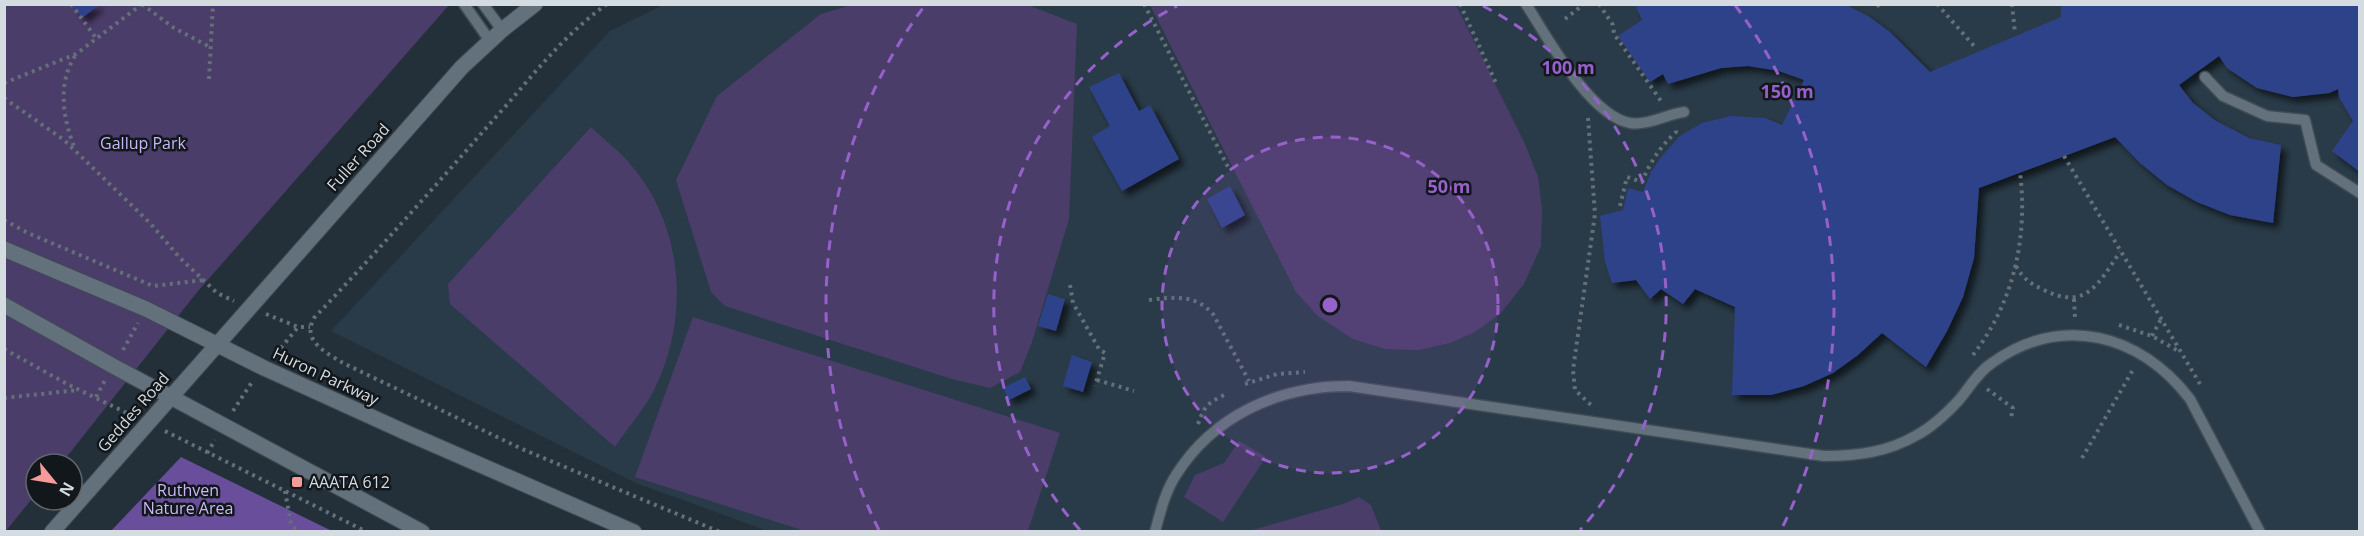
<svg xmlns="http://www.w3.org/2000/svg" width="2364" height="536" viewBox="0 0 2364 536" font-family="'Open Sans',sans-serif">
<style>
.built{fill:#293b48}
.green{fill:#4b3d6a}
.forest{fill:#684e9b}
.building{fill:#2f4289;filter:url(#shadow)}
.lines{fill:none;stroke-linecap:round;stroke-linejoin:round}
.service-casing{stroke:#404b52;stroke-width:13}
.secondary-casing{stroke:#404b52;stroke-width:17}
.path{stroke:#646f77;stroke-width:4;stroke-dasharray:3 4.5;stroke-linecap:butt}
.service{stroke:#63717c;stroke-width:10}
.secondary{stroke:#63717c;stroke-width:15}
.ring{fill:none;stroke:#9661ca;stroke-width:3;stroke-dasharray:10 8}
.poi-dot{fill:#f59b99;stroke:#12171b;stroke-width:2}
.labels{text-anchor:middle;stroke-width:5;stroke-linejoin:round;paint-order:stroke}
.park-label{font-size:16px;fill:#c8b6f6;stroke:#12171b}
.street-label{font-size:16px;fill:#d4dce2;stroke:#12171b}
.poi-label{font-size:16px;fill:#d4dce2;stroke:#12171b;text-anchor:start}
.centre{fill:#9661ca;stroke:#12171b;stroke-width:3}
.ring-label{font-size:18px;text-anchor:middle;font-weight:bold;fill:#9661ca;stroke:#12171b;stroke-width:5;stroke-linejoin:round;paint-order:stroke}
</style>
<defs>
<filter id="shadow"><feDropShadow dx="5.5" dy="5.5" stdDeviation="3" flood-color="#0009"/></filter>
</defs>
<rect width="100%" height="100%" fill="#243039"/>
<path class="built" d="M 663,5 L 2359,5 L 2359,531 L 768,531 L 636,483 L 331,331 L 610,31 Z"/>
<g class="green">
<path d="M 855,4 L 1028,5 L 1077,24 L 1069,219 L 1032,342 L 1020,372 L 990,388 L 952,379 L 725,306 L 711,292 L 676,180 L 717,96 L 821,14 Z"/>
<path d="M 4,5 L 449,5 L 198,291 L 61,464 L 36,464 L 36,494 L 5,532 Z"/>
<path d="M 1150,5 L 1456,5 L 1525,144 L 1538,177 L 1542,209 L 1541,246 L 1524,284 L 1501,313 L 1475,332 L 1450,343 L 1418,350 L 1385,349 L 1353,339 L 1318,316 L 1296,292 Z"/>
<path d="M 591,127 C 604,140 620,151 631,165 C 684,226 690,319 654,390 C 644,410 627,428 615,447 L 450,304 L 448,284 Z"/>
<path d="M 693,317 L 1060,433 L 1028,531 L 805,531 L 635,477 Z"/>
<path d="M 1239,441 L 1266,457 L 1223,522 L 1184,497 L 1195,475 L 1224,463 Z"/>
<path d="M 1359,497 L 1371,505 L 1381,531 L 1249,531 L 1343,504 Z"/>
</g>
<path class="forest" d="M 181,457 L 332,531 L 111,531 Z"/>
<g class="building">
<path d="M 72,4 L 100,4 L 82,18 Z"/>
<path d="M 1635,4 L 1844,4 L 1868,16 L 1890,32 L 1930,72 L 2061,17 L 2061,5 L 2360,5 L 2360,172 L 2332,151 L 2353,121 L 2339,97 L 2338,89 L 2329,93 L 2293,97 L 2257,88 L 2227,68 L 2219,56 L 2179,85 L 2193,103 L 2216,121 L 2249,138 L 2281,145 L 2273,223 L 2230,215 L 2197,202 L 2167,185 L 2140,163 L 2115,137 L 1979,188 L 1974,258 L 1963,297 L 1947,331 L 1926,367 L 1882,333 L 1858,355 L 1833,373 L 1804,386 L 1771,395 L 1732,395 L 1735,307 L 1695,289 L 1683,304 L 1661,289 L 1650,299 L 1636,280 L 1612,283 L 1605,262 L 1600,216 L 1623,210 L 1628,188 L 1643,192 L 1651,172 L 1662,156 L 1680,136 L 1702,123 L 1731,116 L 1765,118 L 1782,125 L 1804,80 L 1779,71 L 1748,66 L 1721,68 L 1668,84 L 1663,74 L 1650,82 L 1618,36 L 1642,20 Z"/>
<path d="M 1119,73 L 1139,111 L 1150,105 L 1179,159 L 1122,191 L 1092,137 L 1110,126 L 1089,87 Z"/>
<path d="M 1230,186 L 1245,215 L 1222,228 L 1207,199 Z"/>
<path d="M 1048,294 L 1065,299 L 1056,331 L 1038,326 Z"/>
<path d="M 1072,355 L 1092,362 L 1083,392 L 1063,386 Z"/>
<path d="M 1025,377 L 1031,389 L 1009,400 L 1003,388 Z"/>
</g>
<g class="lines">
<g class="service-casing">
<g id="service">
<path d="M 464,4 L 490,41"/>
<path d="M 483,4 L 502,30"/>
<path d="M 1526,4 C 1547,37 1590,116 1630,123 C 1647,126 1668,114 1684,112"/>
<path d="M 2205,77 L 2223,96 L 2267,116 L 2305,120 L 2316,165 L 2360,193"/>
<path d="M 1155,532 C 1160,513 1165,492 1176,475 C 1214,415 1279,386 1349,386 L 1824,456 C 1858,456 1888,452 1917,435 C 1932,427 1947,413 1959,400 C 1970,387 1978,372 1992,363 C 2062,313 2140,334 2190,399 L 2260,532"/>
</g>
</g>
<g class="secondary-casing">
<g id="secondary">
<path d="M 4,249 L 146,309 L 264,368 L 407,433 L 634,532"/>
<path d="M 4,305 L 113,366 L 422,532"/>
<path d="M 52,532 L 462,67 L 502,30 L 535,4"/>
</g>
</g>
<g class="path">
<path d="M 71,4 L 96,38"/>
<path d="M 142,4 L 174,28 L 210,47"/>
<path d="M 607,4 C 561,37 532,77 495,118 C 436,185 376,253 314,318 C 301,341 327,353 343,363 L 522,449 L 720,532"/>
<path d="M 1144,4 L 1229,169"/>
<path d="M 1460,4 L 1496,83"/>
<path d="M 1599,4 L 1613,25 L 1614,34 L 1661,101"/>
<path d="M 1937,4 L 1975,47"/>
<path d="M 2012,4 L 2015,33"/>
<path d="M 1877,7 L 1879,4"/>
<path d="M 1565,19 L 1584,4"/>
<path d="M 75,56 C 57,84 63,119 75,149"/>
<path d="M 209,79 L 213,4"/>
<path d="M 4,83 L 76,54 L 142,4"/>
<path d="M 4,98 L 64,140 L 150,223 L 180,258 L 217,293 L 234,301"/>
<path d="M 1588,118 L 1595,214 L 1573,370 L 1575,390 L 1591,405"/>
<path d="M 2064,156 L 2200,384"/>
<path d="M 1620,206 L 1627,177 L 1642,182 C 1650,162 1660,147 1676,132 L 1675,129"/>
<path d="M 4,220 L 28,233 L 153,286 L 204,280"/>
<path d="M 2016,266 C 2023,279 2031,284 2044,290 C 2086,311 2098,284 2120,252"/>
<path d="M 1070,285 L 1073,303 L 1099,349 L 1105,353 L 1095,386"/>
<path d="M 2074,299 L 2075,318"/>
<path d="M 1149,300 C 1174,297 1195,294 1213,314 L 1249,381"/>
<path d="M 266,314 L 298,327 L 310,327"/>
<path d="M 2119,325 L 2152,336 L 2180,352"/>
<path d="M 2152,336 L 2161,319"/>
<path d="M 4,349 L 69,385 L 131,415"/>
<path d="M 123,350 L 138,323"/>
<path d="M 276,354 L 298,327"/>
<path d="M 1973,355 C 2014,302 2028,237 2020,172"/>
<path d="M 1097,380 L 1134,391"/>
<path d="M 1245,384 L 1277,374 L 1305,372"/>
<path d="M 1987,389 L 2013,408 L 2011,418"/>
<path d="M 96,397 L 105,380"/>
<path d="M 4,398 L 78,390"/>
<path d="M 233,411 L 252,382"/>
<path d="M 1198,424 C 1205,405 1207,404 1224,395"/>
<path d="M 165,431 L 367,532"/>
<path d="M 207,453 L 215,440"/>
<path d="M 2082,458 L 2134,368"/>
<path d="M 285,491 L 291,524 L 298,532"/>
</g>
<use href="#service" class="service"/>
<use href="#secondary" class="secondary"/>
</g>
<circle cx="1330" cy="305" r="168" fill="#9661ca" fill-opacity=".12"/>
<g class="ring">
<circle cx="1330" cy="305" r="168"/>
<path d="M1080 530A336 336 0 0 1 1177 6M1483 6A336 336 0 0 1 1580 530"/>
<path d="M879 530A504 504 0 0 1 925 5M1735 5A504 504 0 0 1 1781 530"/>
</g>
<rect class="poi-dot" x="291" y="476" width="12" height="12" rx="3"/>
<g class="labels">
<g class="park-label">
<text x="143" y="149">Gallup Park</text>
<text x="188" y="496">Ruthven<tspan x="188" dy="18">Nature Area</tspan></text>
</g>
<g class="street-label">
<text transform="translate(358 157) rotate(-48)" y="6">Fuller Road</text>
<text transform="translate(326 376) rotate(25)" y="6">Huron Parkway</text>
<text transform="translate(133 412) rotate(-49)" y="6">Geddes Road</text>
</g>
<g class="poi-label">
<text x="309" y="488">AAATA 612</text>
</g>
</g>
<circle cx="1330" cy="305" r="9" class="centre"/>
<g class="ring-label">
<text x="1568" y="74">100 m</text>
<text x="1787" y="98">150 m</text>
<text x="1449" y="193">50 m</text>
</g>
<rect width="2364" height="536" fill="none" stroke="#d4dce2" stroke-width="12"/>
<g transform="translate(54 482) rotate(120)"><circle r="28" fill="#12171b" stroke="#60666b" stroke-width="1.5"/>
<path d="M0-4.5L10 22L0 15L-10 22Z" fill="#f59b99"/>
<text y="-9" font-size="16" font-weight="bold" text-anchor="middle" fill="#d4dce2">N</text>
</g>
</svg>
